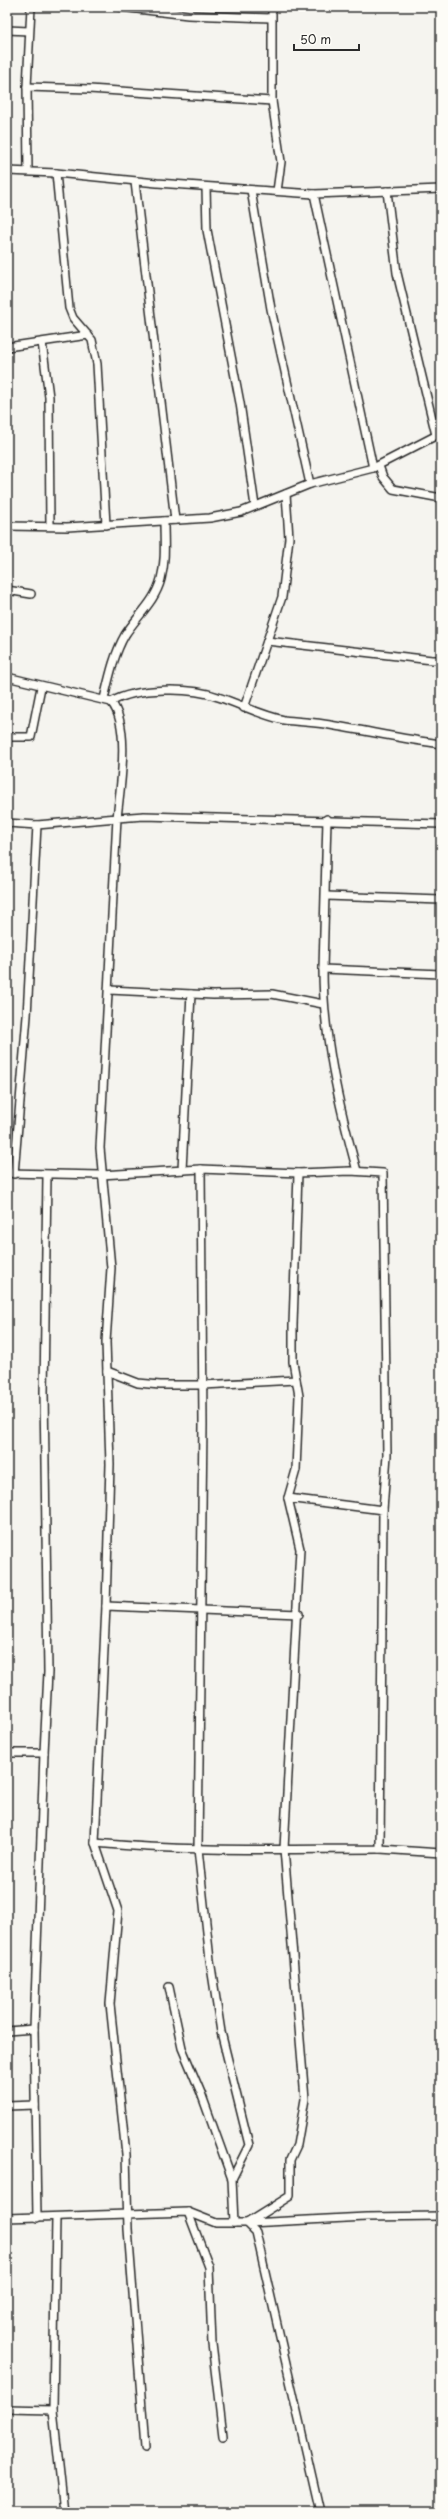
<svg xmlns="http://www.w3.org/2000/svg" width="448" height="2519" viewBox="0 0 448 2519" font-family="'Playpen Sans',sans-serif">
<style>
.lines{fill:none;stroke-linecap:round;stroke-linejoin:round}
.minor-casing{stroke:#2b2b2b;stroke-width:10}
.minor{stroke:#fdfcf7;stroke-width:7}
</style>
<rect width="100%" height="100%" fill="#f5f4ef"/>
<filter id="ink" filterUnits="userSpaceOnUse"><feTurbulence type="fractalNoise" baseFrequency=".025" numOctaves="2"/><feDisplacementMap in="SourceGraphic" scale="8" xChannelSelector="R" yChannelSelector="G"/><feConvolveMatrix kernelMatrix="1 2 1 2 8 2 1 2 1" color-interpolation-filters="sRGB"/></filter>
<g filter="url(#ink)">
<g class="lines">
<g class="minor-casing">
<g id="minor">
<path d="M 120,7 L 188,15 L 271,18"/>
<path d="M 272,7 L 272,101 L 281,162 L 277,191"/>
<path d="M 7,30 L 29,31"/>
<path d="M 27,87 L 89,89 L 272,101"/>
<path d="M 7,171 L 56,173 L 157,183 L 314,194 L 441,189"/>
<path d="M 28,171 L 27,87 L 31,7"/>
<path d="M 56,173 L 69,308 L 73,318 L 92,340 L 97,364 L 106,525"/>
<path d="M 135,182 L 175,520"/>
<path d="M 206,187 L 207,230 L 240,403 L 255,506"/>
<path d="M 251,190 L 271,309 L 310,484"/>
<path d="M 387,191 L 397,273 L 436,435"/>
<path d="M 314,194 L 373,468"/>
<path d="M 42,342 L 49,397 L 50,526"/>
<path d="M 7,347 L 88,335"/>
<path d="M 379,466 L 383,477 L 393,489 L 441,498"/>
<path d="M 7,526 L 67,527 L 210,518 L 241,512 L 310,484 L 373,468 L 441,433"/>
<path d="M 7,590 L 31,594"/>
<path d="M 267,641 L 432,660 L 441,660"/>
<path d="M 7,677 L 111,702 C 131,725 120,788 117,818 L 37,825 L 7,823"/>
<path d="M 104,699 C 109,678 114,654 125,635 C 137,616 155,602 161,579 C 166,560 164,541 164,521"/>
<path d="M 111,702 C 137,687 190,687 218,697 C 240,704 260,715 284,720 C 299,722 315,722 330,725 C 367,731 404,739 441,744"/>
<path d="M 244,708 L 282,597 L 289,538 L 286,494"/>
<path d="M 7,737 L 31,737 L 41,687"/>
<path d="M 327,819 L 323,969 L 441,974"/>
<path d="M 326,896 L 441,900"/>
<path d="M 323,969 C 323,1037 339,1106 357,1171"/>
<path d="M 109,990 L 213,995 L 272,994 L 323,1004"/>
<path d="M 201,1169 L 203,1424 L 198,1849 L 210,1960 L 221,2032 L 249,2145 L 232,2179"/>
<path d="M 182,1170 L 191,994"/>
<path d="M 7,1173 L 101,1175 L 201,1169 L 298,1173 L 350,1171 L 383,1173 L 387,1455 L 383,1510"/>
<path d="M 14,1174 L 27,1016 L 37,825"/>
<path d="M 107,1371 L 138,1383 L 160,1385 L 203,1385 L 296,1380"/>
<path d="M 288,1498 L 296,1470 L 299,1396 L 293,1362 L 293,1325 L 298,1173"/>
<path d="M 106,1606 L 110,1464 L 106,1342 L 111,1268 L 100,1148 L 117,818 L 144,816 L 441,824"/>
<path d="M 7,1753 L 44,1753 L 34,2029 L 37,2218"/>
<path d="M 44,1753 L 48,1672 L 44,1393 L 47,1175"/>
<path d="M 95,1843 C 189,1852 285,1849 380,1849 L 383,1510 L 288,1498 L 300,1549 L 284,1849 L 305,2099 L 297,2145 L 290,2160 L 290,2196 L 247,2223 L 256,2232 L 320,2512"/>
<path d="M 380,1849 L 441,1853"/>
<path d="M 169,1987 L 182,2048 L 201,2093 L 232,2179 L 234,2223"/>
<path d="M 7,2031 L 34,2029"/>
<path d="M 7,2106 L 35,2105"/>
<path d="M 188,2212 L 209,2267 L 212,2344 L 223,2436"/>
<path d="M 56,2217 L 53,2410 L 64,2512"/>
<path d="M 7,2218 L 188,2212 L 216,2223 L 247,2223 L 366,2217 L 441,2216"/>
<path d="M 7,2409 L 53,2410"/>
<path d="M 145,2447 L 128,2229 L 126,2154 L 110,2004 L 118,1911 L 95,1843 L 106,1606 L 299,1614"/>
</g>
</g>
<use href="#minor" class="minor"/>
</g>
</g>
<rect width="448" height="2519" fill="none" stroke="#fdfcf7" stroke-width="24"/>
<rect x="12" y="12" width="424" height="2495" fill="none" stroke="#2b2b2b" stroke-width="1.5" filter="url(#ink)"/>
<path d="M294 44v6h65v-6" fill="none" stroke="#2b2b2b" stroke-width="2"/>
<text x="300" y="44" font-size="12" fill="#2b2b2b" stroke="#fdfcf7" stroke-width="3" paint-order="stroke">50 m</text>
</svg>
